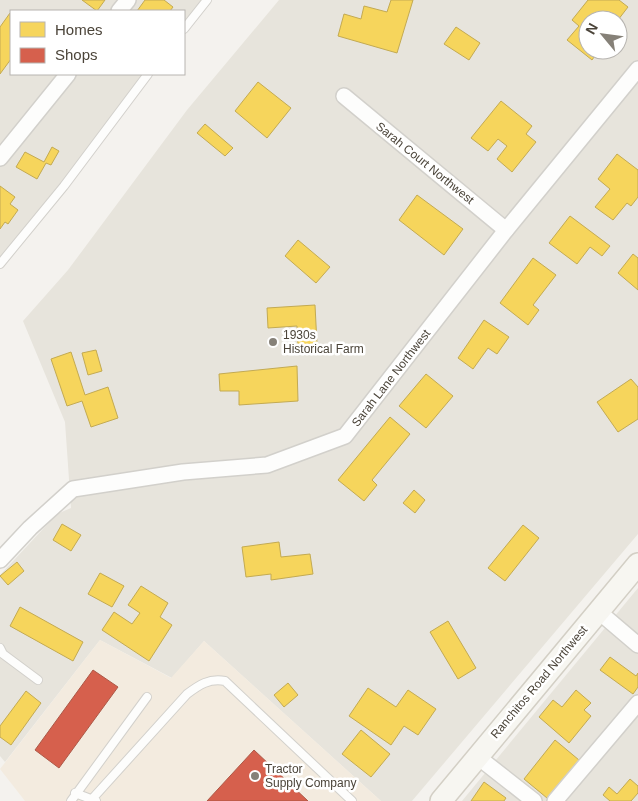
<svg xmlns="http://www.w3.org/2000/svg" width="638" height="801" viewBox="0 0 638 801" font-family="Arial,sans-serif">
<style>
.residential{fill:#e7e4dc;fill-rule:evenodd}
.commercial{fill:#f3ebdf}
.homes{fill:#f6d55c;stroke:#c3aa52}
.shops{fill:#d6604d;stroke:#ac5847}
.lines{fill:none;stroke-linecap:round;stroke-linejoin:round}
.lane-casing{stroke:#d2d0cb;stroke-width:10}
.street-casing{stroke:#d2d0cb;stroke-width:18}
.secondary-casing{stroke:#d3cfc5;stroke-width:24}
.lane{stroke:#fdfdfc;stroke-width:8}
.street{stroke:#fdfdfc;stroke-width:15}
.secondary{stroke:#f7f6f1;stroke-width:21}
.poi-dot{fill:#868178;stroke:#fff;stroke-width:2}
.labels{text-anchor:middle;stroke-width:5;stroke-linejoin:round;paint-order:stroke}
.street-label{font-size:12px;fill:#4b4439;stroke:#fff}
.poi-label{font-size:12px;fill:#4b4439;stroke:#fff;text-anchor:start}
</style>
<rect width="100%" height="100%" fill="#f4f2ee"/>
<g class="residential">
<path d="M 0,0 L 211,0 L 184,34 L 184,11 L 11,11 L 11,74 L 151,74 L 0,261 Z"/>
<path d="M 279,0 L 638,0 L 638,534 L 412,801 L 381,801 L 204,641 L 172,678 L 100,640 L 5,762 L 0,756 L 0,575 L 57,514 L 71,508 L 65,422 L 23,321 L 68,270 L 187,110 ZM 588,20 L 618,20 L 618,50 L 588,50 Z"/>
<path d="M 638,588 L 638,801 L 462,801 Z"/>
</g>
<path class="commercial" d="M 100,640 L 171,678 L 204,641 L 381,801 L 25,801 L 0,769 Z"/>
<g class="homes">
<path d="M 82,0 L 105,0 L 97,11 Z"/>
<path d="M 145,0 L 164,0 L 173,7 L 170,11 L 137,11 Z"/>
<path d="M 391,0 L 413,0 L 397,53 L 338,36 L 344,14 L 361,19 L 364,6 L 387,12 Z"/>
<path d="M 588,0 L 619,0 L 628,7 L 618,20 L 625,26 L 618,34 L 618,20 L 588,20 L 588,50 L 599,50 L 592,60 L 567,40 L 579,26 L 572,20 Z"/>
<path d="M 10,13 L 11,59 L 0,74 L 0,27 Z"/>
<path d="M 456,27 L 480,43 L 469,60 L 444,44 Z"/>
<path d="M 258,82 L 291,108 L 267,138 L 235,111 Z"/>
<path d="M 501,101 L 532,126 L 526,134 L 536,142 L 512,172 L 497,159 L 507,146 L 498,139 L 488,151 L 471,138 Z"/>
<path d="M 205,124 L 233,148 L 225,156 L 197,133 Z"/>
<path d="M 52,147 L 59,151 L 51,165 L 46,163 L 37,179 L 16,167 L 25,152 L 44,162 Z"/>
<path d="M 617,154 L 638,170 L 638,197 L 631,206 L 627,203 L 613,220 L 595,207 L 610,189 L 598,179 Z"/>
<path d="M 0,186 L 15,197 L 10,204 L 18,210 L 8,224 L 5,222 L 0,229 Z"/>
<path d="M 417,195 L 463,229 L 444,255 L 399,220 Z"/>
<path d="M 570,216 L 610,246 L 602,256 L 590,247 L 577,264 L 549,243 Z"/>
<path d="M 298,240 L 330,267 L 316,283 L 285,256 Z"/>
<path d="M 633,254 L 638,258 L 638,290 L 618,273 Z"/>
<path d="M 533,258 L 556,275 L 533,305 L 539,310 L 528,325 L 500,303 Z"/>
<path d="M 315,305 L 317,344 L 298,345 L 297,326 L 268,328 L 267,308 Z"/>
<path d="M 484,320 L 509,337 L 497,354 L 488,348 L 473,369 L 458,358 Z"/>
<path d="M 96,350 L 102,371 L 88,375 L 82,353 Z"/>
<path d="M 71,352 L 85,395 L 108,387 L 118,418 L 91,427 L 82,401 L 67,406 L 51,359 Z"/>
<path d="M 297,366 L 298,401 L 239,405 L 239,391 L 220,391 L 219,374 Z"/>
<path d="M 426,374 L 453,396 L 426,428 L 399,406 Z"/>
<path d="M 631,379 L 638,387 L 638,419 L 618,432 L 597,402 Z"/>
<path d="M 390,417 L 410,434 L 372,480 L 377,485 L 364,501 L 338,480 Z"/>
<path d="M 414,490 L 425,500 L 415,513 L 403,503 Z"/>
<path d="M 62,524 L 81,535 L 71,551 L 53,540 Z"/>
<path d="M 523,525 L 539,538 L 505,581 L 488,568 Z"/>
<path d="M 279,542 L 281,557 L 310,554 L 313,574 L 271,580 L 271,574 L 246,577 L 242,547 Z"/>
<path d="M 17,562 L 24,571 L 8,585 L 0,576 Z"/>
<path d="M 100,573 L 124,586 L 112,607 L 88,594 Z"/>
<path d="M 141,586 L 168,603 L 160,617 L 172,625 L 149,661 L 102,630 L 114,612 L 132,624 L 140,613 L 128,605 Z"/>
<path d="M 20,607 L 83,642 L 73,661 L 10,626 Z"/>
<path d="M 448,621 L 476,668 L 458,679 L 430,632 Z"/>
<path d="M 610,657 L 636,676 L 638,673 L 638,687 L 633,694 L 600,670 Z"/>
<path d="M 288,683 L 298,695 L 284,707 L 274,695 Z"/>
<path d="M 368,688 L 396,707 L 408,690 L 436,709 L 418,735 L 404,726 L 391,745 L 349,716 Z"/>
<path d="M 576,690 L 591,703 L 584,710 L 591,716 L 569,743 L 539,717 L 553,700 L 562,707 Z"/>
<path d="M 26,691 L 41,703 L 11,745 L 0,737 L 0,726 Z"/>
<path d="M 361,730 L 390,754 L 371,777 L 342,754 Z"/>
<path d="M 555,740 L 579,760 L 547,798 L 524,779 Z"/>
<path d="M 630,779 L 638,786 L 638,793 L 631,801 L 610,801 L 603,795 L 609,787 L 617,794 Z"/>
<path d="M 484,782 L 506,798 L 504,801 L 471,801 Z"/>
</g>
<g class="shops">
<path d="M 93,670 L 118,687 L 59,768 L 35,750 Z"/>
<path d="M 254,750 L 308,801 L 207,801 Z"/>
</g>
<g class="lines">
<g class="lane-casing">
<g id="lane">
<path d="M 184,29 L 207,0"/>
<path d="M 0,264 L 64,186 L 148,74"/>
<path d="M 0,648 L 3,654 L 38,680"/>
<path d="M 75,793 L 96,801"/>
<path d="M 93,798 L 187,694 C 199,685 209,678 225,681 L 352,801"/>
<path d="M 71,801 L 147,697"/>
</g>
</g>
<g class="street-casing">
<g id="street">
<path d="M 119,11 L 128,0"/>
<path d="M 344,96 L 506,230"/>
<path d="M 0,158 L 68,74"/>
<path d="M 0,560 L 30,528 L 73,489 L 183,472 L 267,465 L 345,436 L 506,230 L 638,69"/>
<path d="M 598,611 L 638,645"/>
<path d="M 478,757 L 534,801"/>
<path d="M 555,801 L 638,703"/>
</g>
</g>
<g class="secondary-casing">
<path id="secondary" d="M 441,801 L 638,564"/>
</g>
<use href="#lane" class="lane"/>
<use href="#street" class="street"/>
<use href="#secondary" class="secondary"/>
</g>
<g class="poi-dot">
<circle cx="273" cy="342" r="5"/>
<circle cx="255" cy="776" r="5"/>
</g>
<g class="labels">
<g class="street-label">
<text transform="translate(425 163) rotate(39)" y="4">Sarah Court Northwest</text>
<text transform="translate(391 378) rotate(-52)" y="4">Sarah Lane Northwest</text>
<text transform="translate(539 682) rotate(-50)" y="4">Ranchitos Road Northwest</text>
</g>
<g class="poi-label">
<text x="283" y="339">1930s<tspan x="283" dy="14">Historical Farm</tspan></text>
<text x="265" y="773">Tractor<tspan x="265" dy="14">Supply Company</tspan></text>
</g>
</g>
<rect x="10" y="10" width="175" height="65" fill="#ffffff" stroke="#b7b4b0"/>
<rect x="20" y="22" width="25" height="15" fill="#f6d55c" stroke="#b7b4b0"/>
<text x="55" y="35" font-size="15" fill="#4b4439">Homes</text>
<rect x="20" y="48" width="25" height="15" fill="#d6604d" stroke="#b7b4b0"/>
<text x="55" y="60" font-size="15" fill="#4b4439">Shops</text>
<g transform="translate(603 35) rotate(299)"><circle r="24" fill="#ffffff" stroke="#b7b4b0"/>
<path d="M0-4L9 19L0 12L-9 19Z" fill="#868178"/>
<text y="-8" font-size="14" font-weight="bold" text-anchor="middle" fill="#4b4439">N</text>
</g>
</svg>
